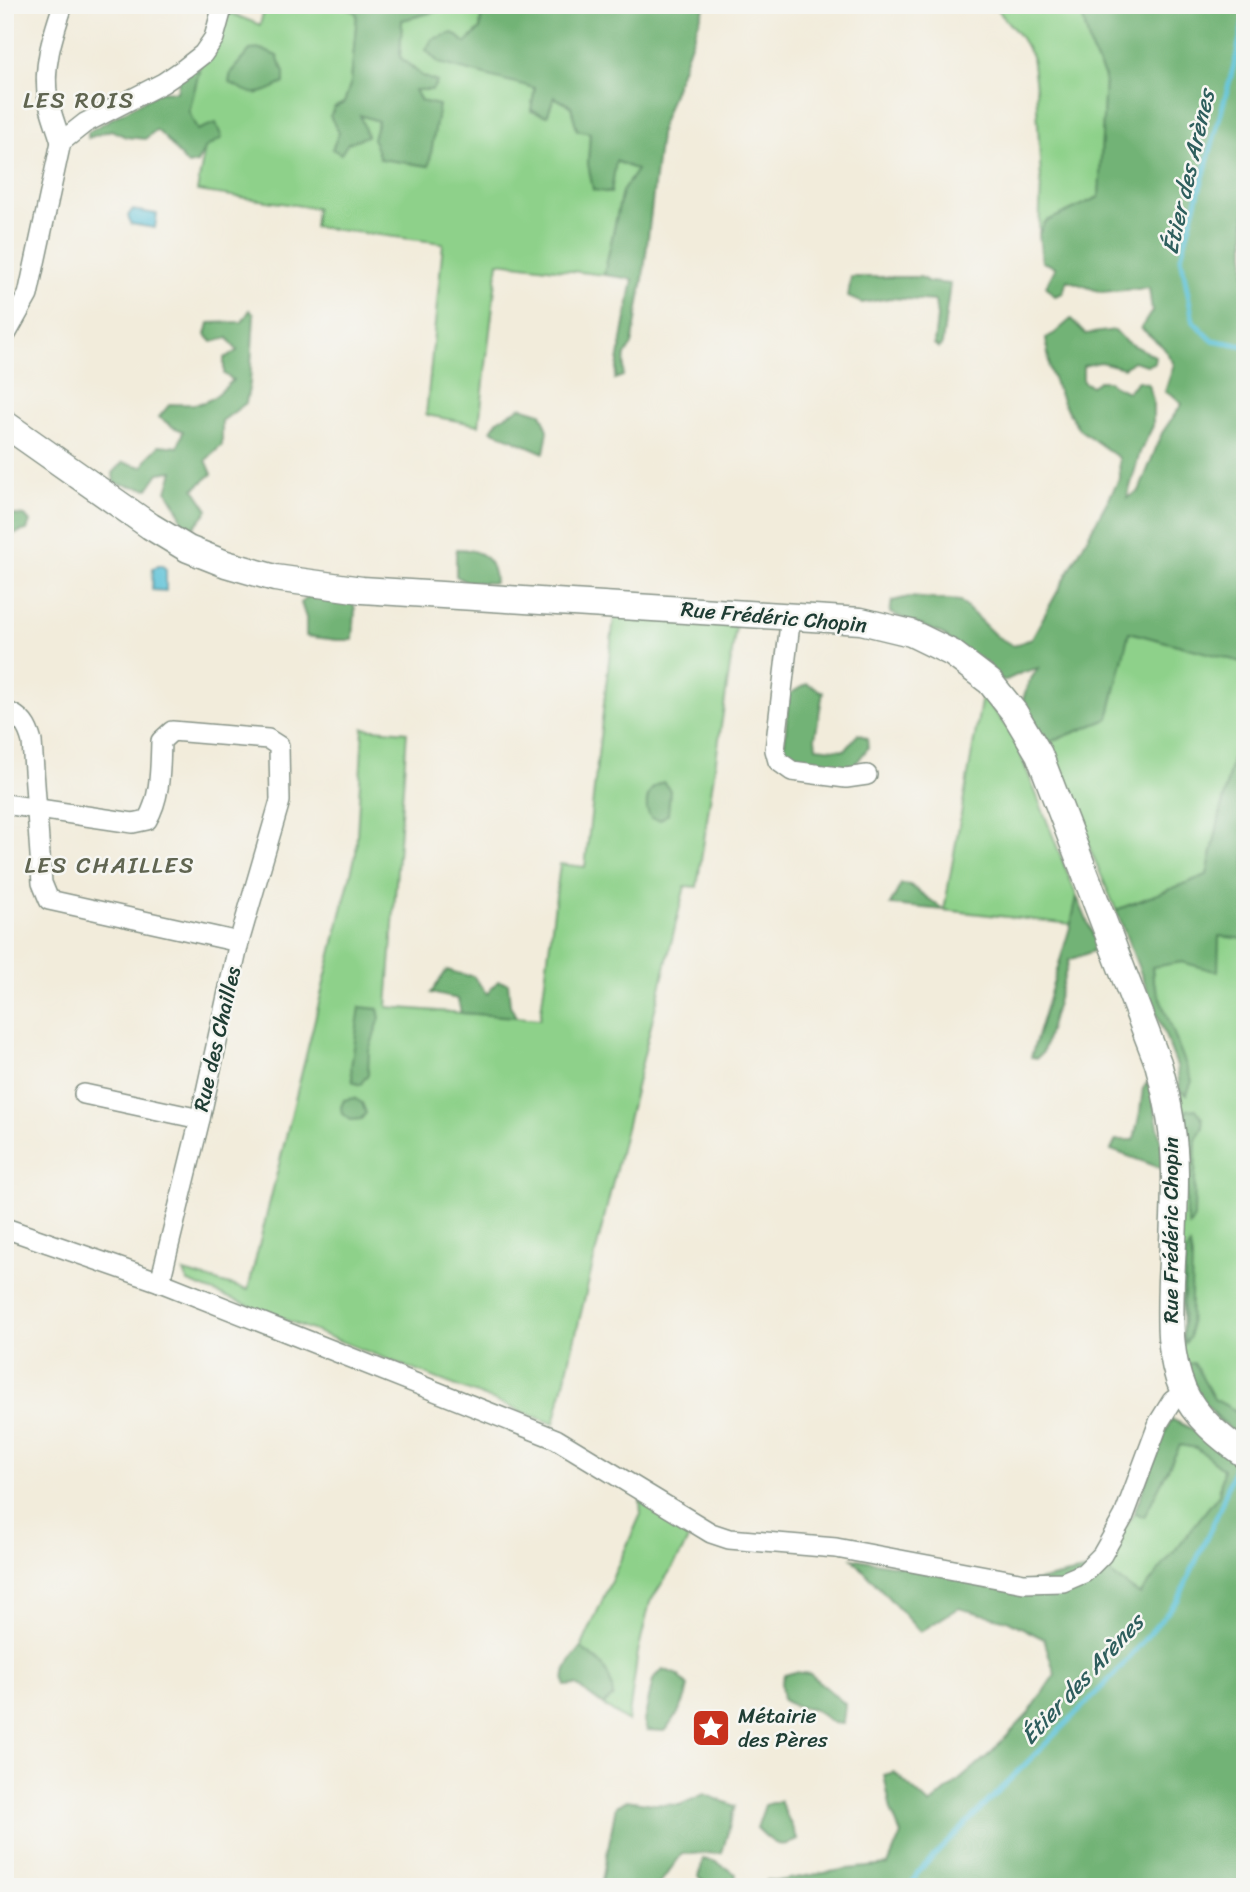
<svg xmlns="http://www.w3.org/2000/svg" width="1250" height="1892" viewBox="0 0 1250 1892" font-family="Sriracha,sans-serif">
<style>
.green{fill:#8ed18a;stroke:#56875f;stroke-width:2}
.forest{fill:#72b376;stroke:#487855;stroke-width:2}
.water{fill:#5ac1d7;stroke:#3c7f86;stroke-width:2}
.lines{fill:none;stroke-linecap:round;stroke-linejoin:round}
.stream{stroke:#5ac1d7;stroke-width:5}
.street-casing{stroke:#889488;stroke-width:22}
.secondary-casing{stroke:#889488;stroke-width:29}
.street{stroke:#fff;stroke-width:19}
.secondary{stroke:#fff;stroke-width:26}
.labels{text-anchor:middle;stroke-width:5;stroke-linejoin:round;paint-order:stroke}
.street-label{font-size:21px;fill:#1f3d34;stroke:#f6f6f2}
.poi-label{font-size:21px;fill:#1f3d34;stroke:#f6f6f2;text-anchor:start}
.neighbourhood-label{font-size:23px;letter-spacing:2px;fill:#606551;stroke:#f6f6f2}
.water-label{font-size:23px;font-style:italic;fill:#2e5e5d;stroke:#f6f6f2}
</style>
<rect width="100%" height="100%" fill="#f6f6f2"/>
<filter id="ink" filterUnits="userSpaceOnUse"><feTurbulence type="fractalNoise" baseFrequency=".0143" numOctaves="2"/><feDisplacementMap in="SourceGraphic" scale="14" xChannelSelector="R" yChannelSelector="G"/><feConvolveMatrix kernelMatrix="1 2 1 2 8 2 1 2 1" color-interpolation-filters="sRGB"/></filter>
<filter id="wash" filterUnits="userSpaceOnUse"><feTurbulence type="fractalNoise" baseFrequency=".00686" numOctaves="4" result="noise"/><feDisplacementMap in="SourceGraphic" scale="28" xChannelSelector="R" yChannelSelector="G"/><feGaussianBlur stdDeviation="1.57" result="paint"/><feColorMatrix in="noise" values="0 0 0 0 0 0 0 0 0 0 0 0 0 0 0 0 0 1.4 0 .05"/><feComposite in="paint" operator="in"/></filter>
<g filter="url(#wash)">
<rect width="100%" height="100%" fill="#f2ecdb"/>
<g class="green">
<path d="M 265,5 L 344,5 L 357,14 L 351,82 L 344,103 L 335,107 L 378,121 L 421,101 L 415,90 L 422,76 L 400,57 L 402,20 L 461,5 L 489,5 L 482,10 L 480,29 L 466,44 L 432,39 L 521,83 L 535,89 L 531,111 L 547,116 L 554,97 L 571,107 L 577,130 L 590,133 L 588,164 L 616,161 L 637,170 L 622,192 L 604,275 L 498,262 L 479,425 L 426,415 L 443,243 L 314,227 L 316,208 L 197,191 L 205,148 L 189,112 L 201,62 L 228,12 L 260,25 Z"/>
<path d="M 993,5 L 1062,5 L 1082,14 L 1091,49 L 1105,77 L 1099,197 L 1045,222 L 1039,234 L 1041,181 L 1036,88 L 1032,56 L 1019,35 Z"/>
<path d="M 614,617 L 736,626 L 697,887 L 685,886 L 554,1424 L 188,1282 L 184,1272 L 248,1290 L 356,853 L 363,728 L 407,732 L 387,1007 L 540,1019 L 560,864 L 585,867 Z"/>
<path d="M 1129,632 L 1245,663 L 1245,701 L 1207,875 L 1116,910 L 1045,744 L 1108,719 Z"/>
<path d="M 982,696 L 1012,733 L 1077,897 L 1071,924 L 944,910 Z"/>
<path d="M 1219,936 L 1245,939 L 1245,1382 L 1237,1411 L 1220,1424 L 1183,1368 L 1178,1106 L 1180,1091 L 1187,1094 L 1153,979 L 1152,966 L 1182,962 L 1217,971 Z"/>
<path d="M 1180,1445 L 1197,1448 L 1223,1469 L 1219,1494 L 1140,1596 L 1101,1567 L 1134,1512 L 1144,1516 Z"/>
<path d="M 640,1501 L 685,1525 L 688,1539 L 681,1554 L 650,1602 L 638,1652 L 628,1722 L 603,1705 L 613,1696 L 581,1648 L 641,1514 Z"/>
</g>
<g class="forest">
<path d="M 344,5 L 461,5 L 402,20 L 400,57 L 422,76 L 437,82 L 432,90 L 415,90 L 421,101 L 439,105 L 429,166 L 380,159 L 373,139 L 378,121 L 360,115 L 367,136 L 348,143 L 341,154 L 332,149 L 339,133 L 330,116 L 335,107 L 344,103 L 351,82 L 357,14 Z"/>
<path d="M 489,5 L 555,5 L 559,11 L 568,5 L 705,5 L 661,127 L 643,279 L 632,345 L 625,355 L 623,376 L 615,379 L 633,279 L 604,275 L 622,192 L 637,170 L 616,161 L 611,193 L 593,190 L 588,164 L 590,133 L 577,130 L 571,106 L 554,97 L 547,116 L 531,110 L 535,88 L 439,63 L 426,50 L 432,39 L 453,33 L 466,43 L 480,29 L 482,10 Z"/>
<path d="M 1062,5 L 1245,5 L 1245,663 L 1129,632 L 1108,719 L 1045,744 L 1022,702 L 1029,682 L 1038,668 L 1021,673 L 1004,681 L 942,634 L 890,613 L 892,601 L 909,597 L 960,601 L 996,636 L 1014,646 L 1032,638 L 1120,478 L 1119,458 L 1079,429 L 1063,403 L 1050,371 L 1046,338 L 1055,333 L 1071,319 L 1086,334 L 1115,330 L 1125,341 L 1155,356 L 1154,363 L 1147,365 L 1133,361 L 1124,368 L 1100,362 L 1083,366 L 1083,382 L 1091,386 L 1099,381 L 1109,381 L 1113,385 L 1127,392 L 1138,381 L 1148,384 L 1153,401 L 1153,426 L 1140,452 L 1127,498 L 1139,491 L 1162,433 L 1182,404 L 1174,396 L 1165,392 L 1174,364 L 1163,347 L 1141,328 L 1152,311 L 1149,288 L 1101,292 L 1067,280 L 1063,293 L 1055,296 L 1046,286 L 1056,267 L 1042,262 L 1039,234 L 1045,222 L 1099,197 L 1105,77 L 1091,49 L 1082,14 Z"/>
<path d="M 261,49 L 277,56 L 284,72 L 284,83 C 256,96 256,98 229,82 L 231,72 L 250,50 Z"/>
<path d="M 193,66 L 199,71 L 189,112 L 197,130 L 216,123 L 222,138 L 205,148 L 197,163 L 188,165 C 175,152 170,140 156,130 L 145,139 L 126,137 L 111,130 L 88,138 L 88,132 L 161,91 L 177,92 L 179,80 Z"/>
<path d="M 851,277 L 920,277 L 929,282 L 950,284 L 942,344 L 939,348 L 934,344 L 937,317 L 935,301 L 890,298 L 862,303 L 848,297 Z"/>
<path d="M 250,310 L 254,315 L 250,383 L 246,403 L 222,421 L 222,445 L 206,460 L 212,474 L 194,489 L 208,510 L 194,527 L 185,533 L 179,511 L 167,491 L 173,471 L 159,473 L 148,489 L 114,483 L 113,473 L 123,462 L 143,467 L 148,457 L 160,445 L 178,447 L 183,431 L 173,427 L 159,417 L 170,404 C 206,405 207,405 233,380 L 224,374 L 224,358 L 237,351 L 228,338 L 212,342 L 206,335 L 209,323 L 242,322 Z"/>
<path d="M 521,407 L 541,413 L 548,430 L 544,453 L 491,430 L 498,420 Z"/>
<path d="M 5,514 L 25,516 L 30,522 L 27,530 L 12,534 L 5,533 Z"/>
<path d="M 456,549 C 479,549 495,557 495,583 L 466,582 L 456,576 Z"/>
<path d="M 308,596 L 353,601 L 355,610 L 353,640 L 337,640 L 306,636 L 306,618 L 301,603 Z"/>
<path d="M 807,684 L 823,692 L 815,738 L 816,747 L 845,750 L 858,734 L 867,738 L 868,748 L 853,767 L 838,771 L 794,762 L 784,750 L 789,694 Z"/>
<path d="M 1245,701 L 1245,939 L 1219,936 L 1218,972 L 1182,962 L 1152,967 L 1153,979 L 1192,1081 L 1187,1094 L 1180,1091 L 1177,1066 L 1116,910 L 1207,875 Z"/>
<path d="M 663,782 L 670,790 L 668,814 L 660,820 L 651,818 C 642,805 648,786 663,782 Z"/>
<path d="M 901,884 L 910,885 L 944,910 L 890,905 Z"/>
<path d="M 1077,897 L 1099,949 L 1069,960 L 1043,1052 L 1037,1058 L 1031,1057 L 1071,924 Z"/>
<path d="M 447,970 L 464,975 L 473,976 L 487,994 L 498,981 L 508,983 L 510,1005 L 516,1017 L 461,1013 L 458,999 L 431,993 Z"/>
<path d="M 360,1007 L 378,1009 L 380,1018 L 369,1051 L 368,1074 L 360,1085 L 353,1082 L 351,1067 Z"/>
<path d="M 1147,1083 L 1151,1090 L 1162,1147 L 1161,1168 L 1111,1150 L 1116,1140 L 1134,1140 L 1140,1112 L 1143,1088 Z"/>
<path d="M 354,1098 L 362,1103 L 366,1113 L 361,1119 L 351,1120 L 342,1114 L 341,1107 L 344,1100 Z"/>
<path d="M 1196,1109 L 1202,1118 L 1203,1127 L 1196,1140 L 1194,1218 L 1189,1226 L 1186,1215 L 1187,1135 L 1183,1121 L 1187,1110 Z"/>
<path d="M 1190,1246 L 1192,1257 L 1190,1337 L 1185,1343 L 1183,1337 L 1185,1253 Z"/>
<path d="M 1194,1363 L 1214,1399 L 1236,1411 L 1245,1382 L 1245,1444 L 1199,1398 L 1187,1364 Z"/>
<path d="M 1171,1419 L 1203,1434 L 1245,1467 L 1245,1887 L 762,1887 L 767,1880 L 778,1881 L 847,1869 L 888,1865 L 901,1834 L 891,1810 L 884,1775 L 894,1772 L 930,1805 L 991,1753 L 1029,1713 L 1055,1674 L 1044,1639 L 1007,1620 L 958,1608 L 920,1632 L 852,1558 L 1014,1586 L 1101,1567 L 1140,1595 L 1219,1494 L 1223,1469 L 1197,1448 L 1180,1445 L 1144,1517 L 1134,1512 Z"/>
<path d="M 581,1648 C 601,1661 611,1671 613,1696 L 603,1705 L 576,1685 L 565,1686 C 562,1669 571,1660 581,1648 Z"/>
<path d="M 663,1669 L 678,1675 L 688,1686 C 685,1703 676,1719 664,1731 L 647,1730 L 644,1721 L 653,1680 Z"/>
<path d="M 795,1672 L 810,1674 L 845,1704 L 843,1724 L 833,1723 L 815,1710 L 794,1706 L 783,1700 L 781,1684 L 784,1675 Z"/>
<path d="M 704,1794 L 735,1806 L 722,1853 L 682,1854 L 657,1887 L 601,1887 L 616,1806 L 627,1800 L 653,1804 L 680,1805 Z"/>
<path d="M 780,1801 L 798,1840 C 778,1850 771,1842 757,1828 L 765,1805 Z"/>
<path d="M 703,1859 L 716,1862 L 736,1874 L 734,1886 L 708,1887 L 699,1877 Z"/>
</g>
<g class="water">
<path d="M 132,210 L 157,214 L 155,228 L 131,224 L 128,216 Z"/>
<path d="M 161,565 L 166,569 L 166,591 L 152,590 L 153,568 Z"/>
</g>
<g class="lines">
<g class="stream">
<path d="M 1245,14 L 1236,58 L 1181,257 L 1193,321 L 1212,340 L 1245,346"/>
<path d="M 910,1887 L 918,1872 L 1115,1674 L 1178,1600 L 1219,1511 L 1235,1466"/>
</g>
</g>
</g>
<g filter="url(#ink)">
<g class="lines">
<g class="street-casing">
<g id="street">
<path d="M 61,142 C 57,128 51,114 48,99 C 42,67 53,35 63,5"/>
<path d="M 5,336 L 28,295 L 61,142 L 85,123 L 163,83 L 185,68 L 203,54 L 214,38 L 223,5"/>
<path d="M 791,615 L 775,750 L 778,761 L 792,771 L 846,778 L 867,775"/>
<path d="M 5,711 C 22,716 28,727 32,742 L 42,883 L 49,900 L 239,942 L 200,1119 L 160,1282"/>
<path d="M 5,804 L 133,823 L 147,820 C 161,797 160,768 161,741 L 172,731 L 268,739 L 279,746 L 280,801 L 239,942"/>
<path d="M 84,1094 L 200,1119"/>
<path d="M 5,1228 L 160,1282 L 556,1439 L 711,1533 L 729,1539 L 836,1548 L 1024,1583 L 1063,1582 L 1084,1573 L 1102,1555 L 1124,1516 L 1159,1422 L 1172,1401 L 1184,1392"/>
</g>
</g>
<g class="secondary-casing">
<path id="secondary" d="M 5,424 L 150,526 L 188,549 L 226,564 L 275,578 L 362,590 L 861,621 L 911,633 L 952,653 L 990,682 L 1014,712 L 1039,754 L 1158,1063 C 1168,1099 1175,1136 1175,1174 C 1175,1209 1173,1245 1171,1280 C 1170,1317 1168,1355 1183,1390 C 1195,1417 1221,1438 1245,1455"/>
</g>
<use href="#street" class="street"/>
<use href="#secondary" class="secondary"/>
</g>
</g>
<defs>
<g id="sight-square" transform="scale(2.0125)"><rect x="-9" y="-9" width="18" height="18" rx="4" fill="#c8321e" stroke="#f6f6f2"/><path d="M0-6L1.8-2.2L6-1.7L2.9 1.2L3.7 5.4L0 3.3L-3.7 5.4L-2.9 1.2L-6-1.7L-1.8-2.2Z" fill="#fff"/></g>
</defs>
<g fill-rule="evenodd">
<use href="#sight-square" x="711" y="1728"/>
</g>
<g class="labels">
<g class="street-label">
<text transform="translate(774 617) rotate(5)" y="7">Rue Frédéric Chopin</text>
<text transform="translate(217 1039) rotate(-77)" y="7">Rue des Chailles</text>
<text transform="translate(1171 1230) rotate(-90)" y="7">Rue Frédéric Chopin</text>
</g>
<g class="poi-label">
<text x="738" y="1723">Métairie<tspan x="738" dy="24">des Pères</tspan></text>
</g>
<g class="neighbourhood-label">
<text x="79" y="108">LES ROIS</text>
<text x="110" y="873">LES CHAILLES</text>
</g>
<g class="water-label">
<text transform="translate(1188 172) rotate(-77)" y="8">Étier des Arènes</text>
<text transform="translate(1082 1679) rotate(-47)" y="8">Étier des Arènes</text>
</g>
</g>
<rect width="1250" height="1892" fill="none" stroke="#f6f6f2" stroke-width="28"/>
</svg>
